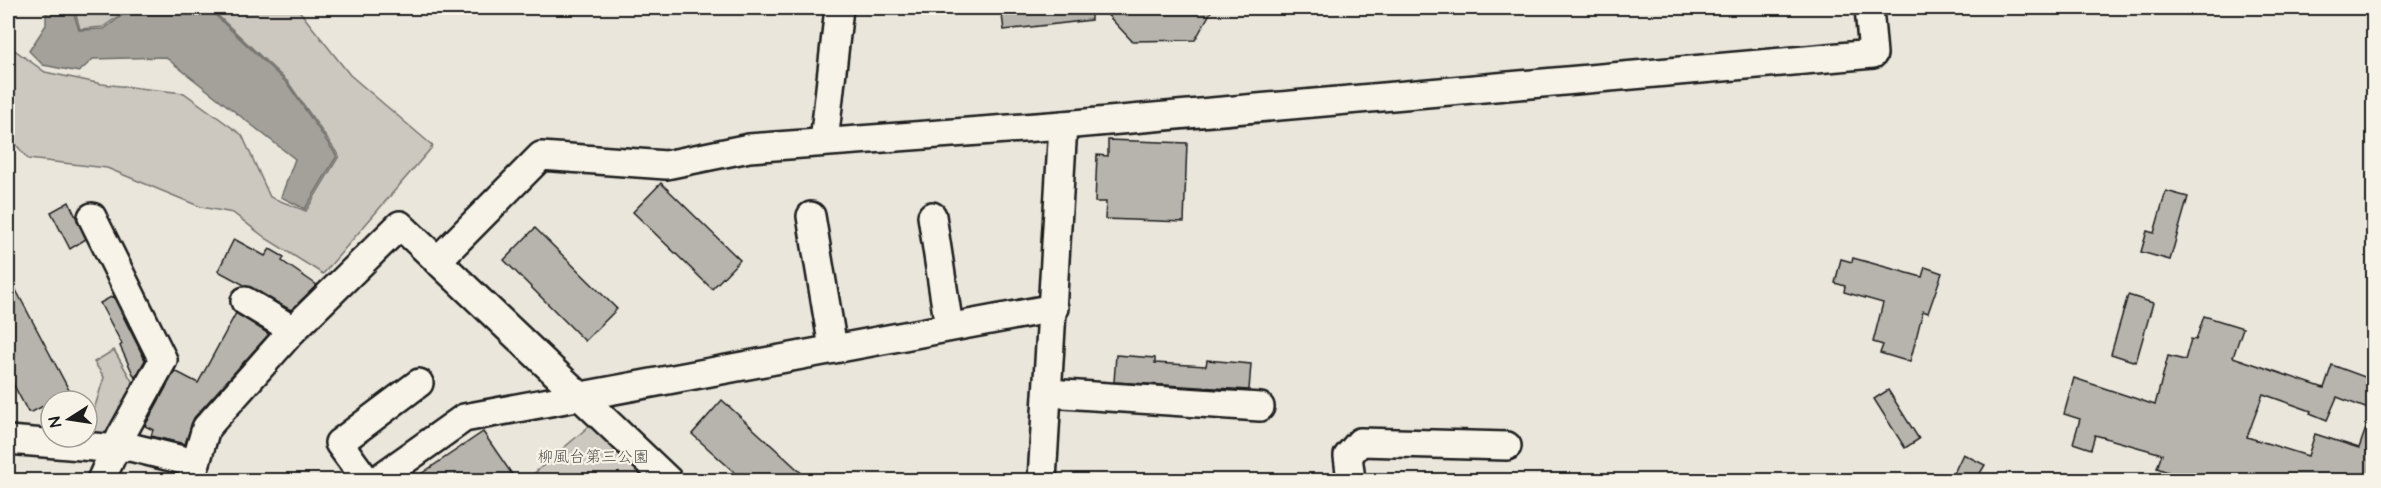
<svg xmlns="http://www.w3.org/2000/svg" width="2381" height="488" viewBox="0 0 2381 488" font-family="'Architects Daughter','Klee One',sans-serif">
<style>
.green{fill:#ccc8c0;stroke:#74726e;stroke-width:1.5}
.water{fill:#a3a19a;stroke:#6d6c68;stroke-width:1.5}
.building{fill:#b6b4ac;stroke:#1c1c1c;stroke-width:1.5}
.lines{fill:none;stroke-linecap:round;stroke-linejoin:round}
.minor-casing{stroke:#1c1c1c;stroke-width:32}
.minor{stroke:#f7f3e8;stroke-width:27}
.labels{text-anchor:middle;stroke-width:4.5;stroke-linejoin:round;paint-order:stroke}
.park-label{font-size:16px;fill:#51504d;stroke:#f7f3e8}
</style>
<rect width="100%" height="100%" fill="#eae6dc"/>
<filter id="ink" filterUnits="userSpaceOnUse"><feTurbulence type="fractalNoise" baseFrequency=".0167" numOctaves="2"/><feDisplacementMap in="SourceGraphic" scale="12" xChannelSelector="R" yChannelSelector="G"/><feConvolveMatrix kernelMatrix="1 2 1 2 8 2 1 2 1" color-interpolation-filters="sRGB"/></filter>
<g filter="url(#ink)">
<g class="green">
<path d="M 74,8 L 130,8 L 103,27 L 80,29 Z"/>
<path d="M 202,8 L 297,8 L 350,75 L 433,146 L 323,274 L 267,239 L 233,213 L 201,207 L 107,168 L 28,159 L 8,135 L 8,48 L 13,49 L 45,72 L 102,84 L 184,93 L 242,135 L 270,197 L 306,211 L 339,156 L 288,82 L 214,12 Z"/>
<path d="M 114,350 L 140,395 L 113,443 L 87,437 L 87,416 L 93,413 L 104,377 L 94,362 Z"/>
<path d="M 594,422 L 655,480 L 532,480 L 530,477 Z"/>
</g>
<path class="water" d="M 46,8 L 72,8 L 79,30 L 104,29 L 132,8 L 198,8 L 213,13 L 287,83 L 337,156 L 305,209 L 281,197 L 295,159 L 165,57 L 93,59 L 79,72 L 43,65 L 29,51 L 46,25 Z"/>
<g class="building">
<path d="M 1001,8 L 1091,8 L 1091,20 L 1004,30 Z"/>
<path d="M 1101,8 L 1213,8 L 1195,40 L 1132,41 Z"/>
<path d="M 1108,140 L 1187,143 L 1184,222 L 1105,219 L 1106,202 L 1095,202 L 1097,155 L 1108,156 Z"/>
<path d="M 661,183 L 740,260 L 712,289 L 633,212 Z"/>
<path d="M 2166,191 L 2188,197 L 2170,260 L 2141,252 L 2147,231 L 2154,233 Z"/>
<path d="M 69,202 L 86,239 L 70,249 L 51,212 Z"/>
<path d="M 535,228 L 617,309 L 585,341 L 504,260 Z"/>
<path d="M 234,239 L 265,256 L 270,249 L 284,257 L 282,261 L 317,285 L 291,310 L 218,271 Z"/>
<path d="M 1853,258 L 1922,277 L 1925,267 L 1942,273 L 1928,313 L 1923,311 L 1910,362 L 1880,353 L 1883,345 L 1873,342 L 1883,303 L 1844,292 L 1845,286 L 1835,283 L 1841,259 L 1852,262 Z"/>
<path d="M 8,275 L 70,392 L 32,412 L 28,412 L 8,374 Z"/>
<path d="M 2128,295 L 2153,303 L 2136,362 L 2111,354 Z"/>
<path d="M 113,296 L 145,360 L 135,378 L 120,346 L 122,344 L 100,303 Z"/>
<path d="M 236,313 L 269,334 L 194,418 L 185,444 L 151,436 L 153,430 L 145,426 L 175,371 L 198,383 Z"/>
<path d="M 2204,316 L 2243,328 L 2233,357 L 2324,388 L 2332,365 L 2373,380 L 2373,411 L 2337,397 L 2327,420 L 2310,413 L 2311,411 L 2263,394 L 2247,437 L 2308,456 L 2315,434 L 2359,448 L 2371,414 L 2373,414 L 2373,480 L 2189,480 L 2157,468 L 2162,454 L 2095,435 L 2091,449 L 2073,443 L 2080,419 L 2064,414 L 2074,378 L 2155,405 L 2168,356 L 2185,360 L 2191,339 L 2196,340 Z"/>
<path d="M 1116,355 L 1155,358 L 1155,363 L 1206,366 L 1207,360 L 1251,364 L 1249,390 L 1114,382 Z"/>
<path d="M 1888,390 L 1919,439 L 1905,448 L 1874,399 Z"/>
<path d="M 722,400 L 809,480 L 743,480 L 692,434 Z"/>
<path d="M 483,432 L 516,480 L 412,480 Z"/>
<path d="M 1963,454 L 1985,465 L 1976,480 L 1968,480 L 1954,473 Z"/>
</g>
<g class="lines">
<g class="minor-casing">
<g id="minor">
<path d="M 824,142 L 839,8"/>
<path d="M 811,216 L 833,348"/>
<path d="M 932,216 L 949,327"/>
<path d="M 92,217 L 163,360 L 121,436 L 101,480"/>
<path d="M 437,261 L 541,156 L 666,165 L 749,148 L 1063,125 L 1873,54 L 1869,8"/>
<path d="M 245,301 L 293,330"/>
<path d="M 1048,393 L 1260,407"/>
<path d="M 8,440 L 106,448 L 130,447 L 195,463"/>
<path d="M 191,480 L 206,428 L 293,330 L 400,225 L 668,480"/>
<path d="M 366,480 L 339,443 L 419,383"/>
<path d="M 377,480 L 464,418 L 1054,308"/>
<path d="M 1042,480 L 1063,125"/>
<path d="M 1351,480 L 1348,456 L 1360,442 L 1507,446"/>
</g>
</g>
<use href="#minor" class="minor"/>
</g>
</g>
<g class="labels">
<g class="park-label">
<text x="593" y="462">柳風台第三公園</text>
</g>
</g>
<rect width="2381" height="488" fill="none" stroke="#f7f3e8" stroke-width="30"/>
<rect x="15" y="15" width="2351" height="458" fill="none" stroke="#1c1c1c" stroke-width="2" filter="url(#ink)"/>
<g transform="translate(69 419) rotate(258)"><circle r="28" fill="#f7f3e8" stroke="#9f9d96" stroke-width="1.5"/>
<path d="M0-4.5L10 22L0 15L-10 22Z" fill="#1c1c1c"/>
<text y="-9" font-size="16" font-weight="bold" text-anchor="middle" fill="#1c1c1c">N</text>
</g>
</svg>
